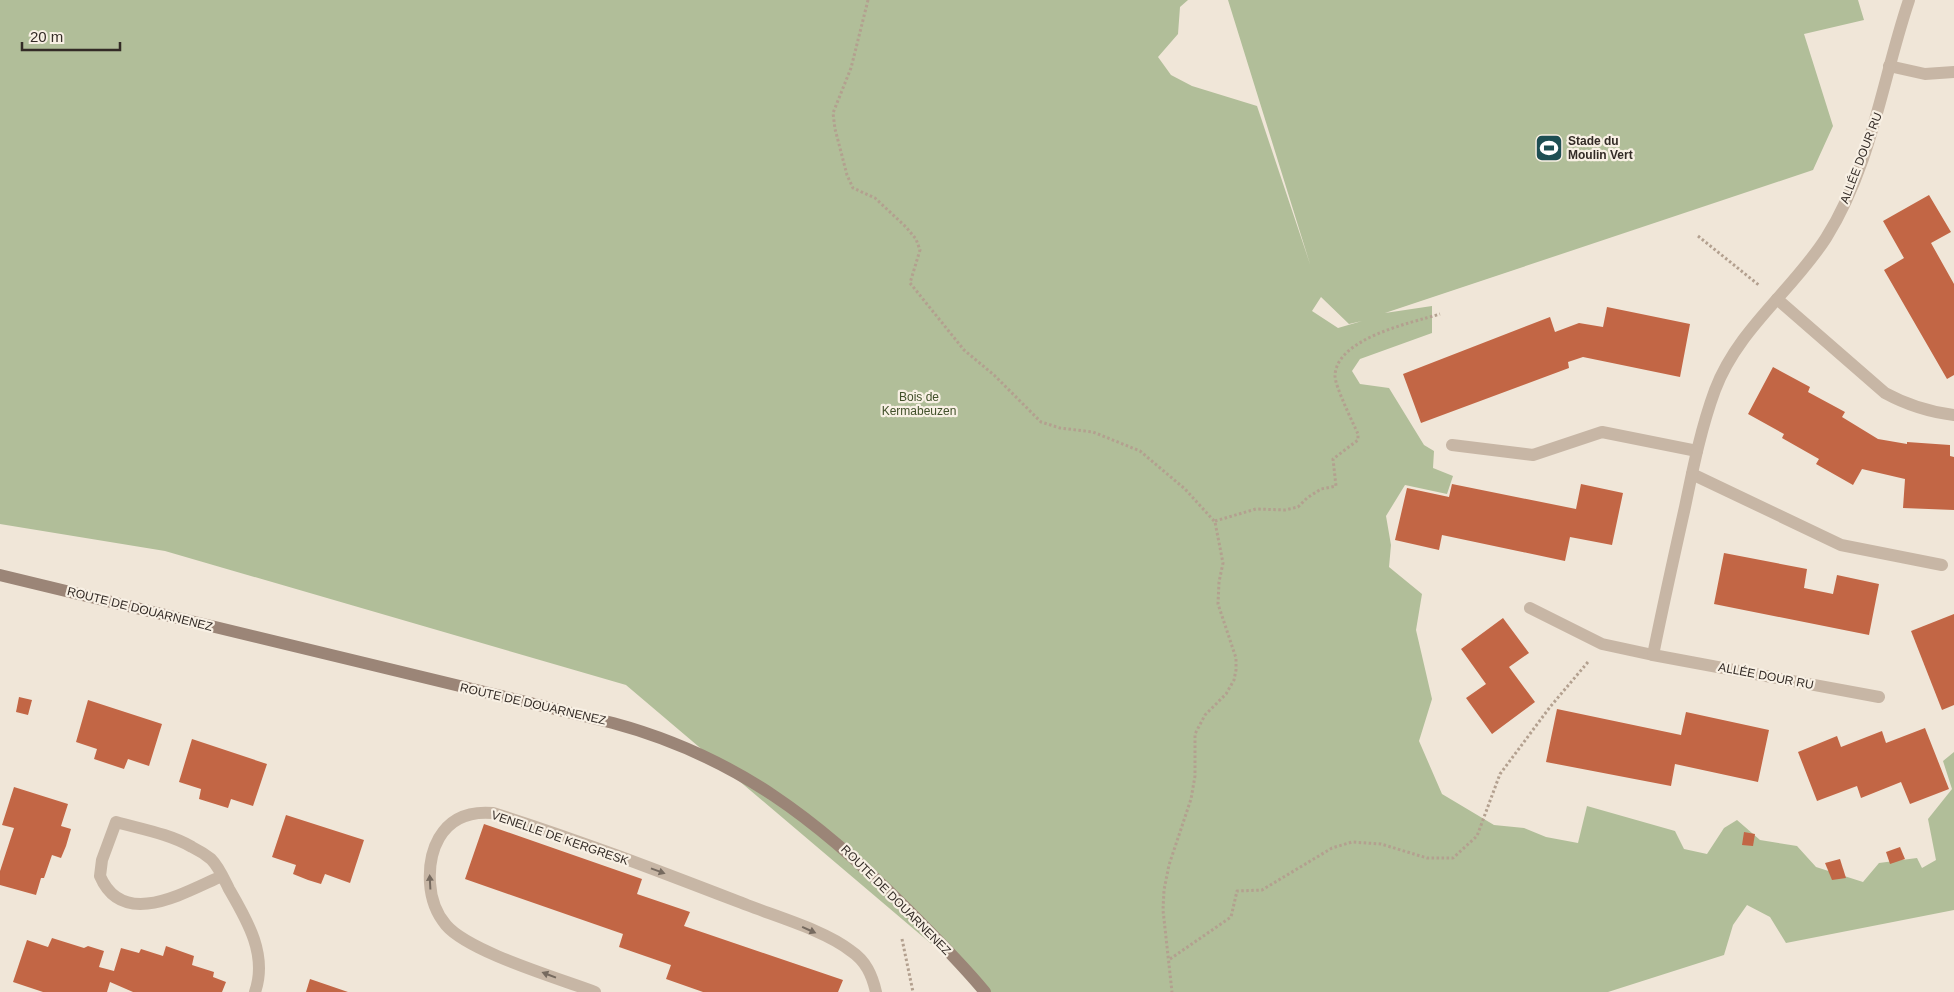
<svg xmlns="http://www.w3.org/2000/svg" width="1954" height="992" viewBox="0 0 1954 992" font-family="Arial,sans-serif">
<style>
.green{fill:#b1be99;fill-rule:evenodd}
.building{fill:#c26645}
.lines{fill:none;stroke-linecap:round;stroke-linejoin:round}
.path{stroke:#b3a08f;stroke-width:3;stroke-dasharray:2.5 2.5;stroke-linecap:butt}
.street{stroke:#c7b6a5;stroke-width:12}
.secondary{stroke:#9b8577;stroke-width:12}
.oneway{fill:#766a5f}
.labels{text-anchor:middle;stroke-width:4.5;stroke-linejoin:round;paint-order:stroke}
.poi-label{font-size:12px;font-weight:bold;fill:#332b26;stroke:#f8f0e4;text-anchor:start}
.street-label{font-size:12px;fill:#332b26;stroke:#f8f0e4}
.park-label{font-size:12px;fill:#42512b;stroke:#f8f0e4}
</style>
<rect width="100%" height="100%" fill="#f0e6d8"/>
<path class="green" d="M 0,0 L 1188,0 L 1180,7 L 1178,34 L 1158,57 L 1171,75 L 1192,86 L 1257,106 L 1310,264 L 1228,0 L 1858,0 L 1864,20 L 1804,34 L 1833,126 L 1813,170 L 1385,313 L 1432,306 L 1432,333 L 1360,359 L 1352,371 L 1360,384 L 1389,388 L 1424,445 L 1434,451 L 1433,468 L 1453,476 L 1447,494 L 1405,485 L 1386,516 L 1391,545 L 1389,567 L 1422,594 L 1416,630 L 1432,699 L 1419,741 L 1442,794 L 1494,825 L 1524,828 L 1546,837 L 1578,843 L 1587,806 L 1675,831 L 1684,849 L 1707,854 L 1724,828 L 1737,820 L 1760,840 L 1797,846 L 1816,867 L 1863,882 L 1879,863 L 1917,858 L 1922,868 L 1936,860 L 1928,819 L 1952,789 L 1943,761 L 1954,752 L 1954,910 L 1786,943 L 1770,917 L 1747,905 L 1733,925 L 1724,955 L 1608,992 L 988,992 L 626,685 L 165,551 L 0,524 ZM 1321,297 L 1349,324 L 1362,321 L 1338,328 L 1312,311 Z"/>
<g class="building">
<path d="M 1929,195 L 1951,232 L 1931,243 L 1954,284 L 1954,375 L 1947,379 L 1884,270 L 1904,258 L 1883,221 Z"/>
<path d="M 1607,307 L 1690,324 L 1680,377 L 1583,357 L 1568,362 L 1569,368 L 1421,423 L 1403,374 L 1550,317 L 1555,332 L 1579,323 L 1603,327 Z"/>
<path d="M 1773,367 L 1810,387 L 1808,392 L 1845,412 L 1842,417 L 1878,439 L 1907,444 L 1907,442 L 1950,445 L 1950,456 L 1954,457 L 1954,510 L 1903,508 L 1905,479 L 1862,469 L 1853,485 L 1816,464 L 1819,459 L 1782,438 L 1784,434 L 1748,414 Z"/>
<path d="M 1452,484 L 1576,509 L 1581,484 L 1623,493 L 1612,545 L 1570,537 L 1565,561 L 1442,535 L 1439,550 L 1395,540 L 1407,488 L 1449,497 Z"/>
<path d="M 1724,553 L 1807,569 L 1804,588 L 1833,594 L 1837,575 L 1879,584 L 1869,635 L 1714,604 Z"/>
<path d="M 1954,614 L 1954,705 L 1942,710 L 1911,631 Z"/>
<path d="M 1503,618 L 1529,653 L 1509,667 L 1535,702 L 1492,734 L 1466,698 L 1486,684 L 1461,649 Z"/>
<path d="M 19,697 L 32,700 L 28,715 L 16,712 Z"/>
<path d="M 88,700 L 162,724 L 149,766 L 128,759 L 124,769 L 94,759 L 97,749 L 76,742 Z"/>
<path d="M 1557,709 L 1681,735 L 1686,712 L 1769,730 L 1758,782 L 1675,764 L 1671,786 L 1546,762 Z"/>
<path d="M 1925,728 L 1949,789 L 1910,804 L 1901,782 L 1861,798 L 1857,786 L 1817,801 L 1798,752 L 1837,736 L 1841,747 L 1882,731 L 1886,743 Z"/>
<path d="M 192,739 L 267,764 L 253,806 L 231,799 L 228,808 L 199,799 L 201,789 L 179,782 Z"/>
<path d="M 14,787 L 68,804 L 61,826 L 71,829 L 66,846 L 61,858 L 52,855 L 44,878 L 41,878 L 36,895 L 0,885 L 0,871 L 14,828 L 2,825 Z"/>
<path d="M 286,815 L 364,840 L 350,883 L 325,874 L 321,884 L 308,880 L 293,874 L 296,865 L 272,857 Z"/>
<path d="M 484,824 L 642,879 L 637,894 L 690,912 L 684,926 L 843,980 L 838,992 L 703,992 L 666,979 L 671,965 L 619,947 L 623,934 L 465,879 Z"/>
<path d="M 1744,832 L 1755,834 L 1753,846 L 1742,845 Z"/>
<path d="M 1900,847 L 1905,859 L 1890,864 L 1886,852 Z"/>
<path d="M 1840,859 L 1846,878 L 1832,880 L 1825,863 Z"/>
<path d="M 52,938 L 84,948 L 88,946 L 104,951 L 99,967 L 114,971 L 121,948 L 139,953 L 141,949 L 163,956 L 166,946 L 194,956 L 192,965 L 214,972 L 213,977 L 226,982 L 222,992 L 133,992 L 110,982 L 107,992 L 43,992 L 13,982 L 27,940 L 48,947 Z"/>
<path d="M 310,979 L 348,992 L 306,992 Z"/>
</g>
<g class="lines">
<g class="path">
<path d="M 868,0 L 851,68 L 833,113 L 835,129 L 847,175 L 853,188 L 875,198 L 906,227 L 916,239 L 920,250 L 910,283 L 964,350 L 994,375 L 1041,422 L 1060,428 L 1093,432 L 1140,451 L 1185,489 L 1215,522 L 1223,563 L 1219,582 L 1218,604 L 1236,658 L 1236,670 L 1234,680 L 1226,694 L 1205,715 L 1195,734 L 1195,776 L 1191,799 L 1169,865 L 1164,890 L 1163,910 L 1172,992"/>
<path d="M 1698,236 L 1760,286"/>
<path d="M 1215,521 L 1256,509 L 1285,510 L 1298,507 L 1307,498 L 1321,489 L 1336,486 L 1333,459 L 1358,440 L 1358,434 C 1353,423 1335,386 1335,376 C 1336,338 1411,323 1440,314"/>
<path d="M 902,939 L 913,992"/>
<path d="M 1170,959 L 1231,917 L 1237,891 L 1262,890 L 1332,848 L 1352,842 L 1381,844 L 1427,858 L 1453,858 L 1477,836 L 1500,774 L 1550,707 L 1588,662"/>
</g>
<g class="street">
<path d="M 1889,66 L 1925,74 L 1954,72"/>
<path d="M 1777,299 L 1885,393 C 1907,405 1929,412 1954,415"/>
<path d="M 1452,445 L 1533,455 L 1602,432 L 1697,451"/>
<path d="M 1692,474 L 1841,545 L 1942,565"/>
<path d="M 1530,608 L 1602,644 L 1653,655"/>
<path d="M 1879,697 L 1653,655 C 1663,606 1674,556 1685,507 C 1693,468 1701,428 1715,390 C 1738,329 1792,291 1826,238 C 1872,165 1882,80 1909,0"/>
<path d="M 222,876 C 185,892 123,930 100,876 L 102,860 L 116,822 C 141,829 170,834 192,847 C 198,850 206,855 211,859 C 219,867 224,879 229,889 C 247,920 268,955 255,992"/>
<path d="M 595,992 C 558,978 469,952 446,925 C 435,912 431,899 430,883 C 429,867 431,852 439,838 C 451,817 470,811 493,813 C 579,840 664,873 747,905 C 778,917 826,931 851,951 C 866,961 872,975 876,992"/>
</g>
<path class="secondary" d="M 0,575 L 613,723 C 736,756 819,821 907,909 C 934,936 961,963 985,992"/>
</g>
<defs><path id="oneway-solid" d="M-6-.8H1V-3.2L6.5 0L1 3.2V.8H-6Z" transform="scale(1.25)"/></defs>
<g class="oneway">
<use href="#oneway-solid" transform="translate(658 871) rotate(20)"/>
<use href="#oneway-solid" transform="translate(430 882) rotate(-93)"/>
<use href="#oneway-solid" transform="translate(809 930) rotate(24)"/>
<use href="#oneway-solid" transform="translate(549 975) rotate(-159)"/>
</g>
<defs>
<g id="stadium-square" transform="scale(1.4375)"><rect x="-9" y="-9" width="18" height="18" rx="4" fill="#1d4e53" stroke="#f8f0e4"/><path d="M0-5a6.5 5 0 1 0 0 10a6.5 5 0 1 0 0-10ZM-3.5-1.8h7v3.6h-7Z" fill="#fff"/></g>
</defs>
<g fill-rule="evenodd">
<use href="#stadium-square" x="1549" y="148"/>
</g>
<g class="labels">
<g class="poi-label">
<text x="1568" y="145">Stade du<tspan x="1568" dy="14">Moulin Vert</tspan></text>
</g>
<g class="street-label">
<text transform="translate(1861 158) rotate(-69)" y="4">ALLÉE DOUR RU</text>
<text transform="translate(140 609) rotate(14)" y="4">ROUTE DE DOUARNENEZ</text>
<text transform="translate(1766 676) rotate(11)" y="4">ALLÉE DOUR RU</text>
<text transform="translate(533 704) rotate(13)" y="4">ROUTE DE DOUARNENEZ</text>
<text transform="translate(560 838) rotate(19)" y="4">VENELLE DE KERGRESK</text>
<text transform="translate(896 900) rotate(45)" y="4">ROUTE DE DOUARNENEZ</text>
</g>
<g class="park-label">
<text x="919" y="401">Bois de<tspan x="919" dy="14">Kermabeuzen</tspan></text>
</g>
</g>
<path d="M22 42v8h98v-8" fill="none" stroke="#332b26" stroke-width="2.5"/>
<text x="30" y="42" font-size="15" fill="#332b26" stroke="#f8f0e4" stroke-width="4" paint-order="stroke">20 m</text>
</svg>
